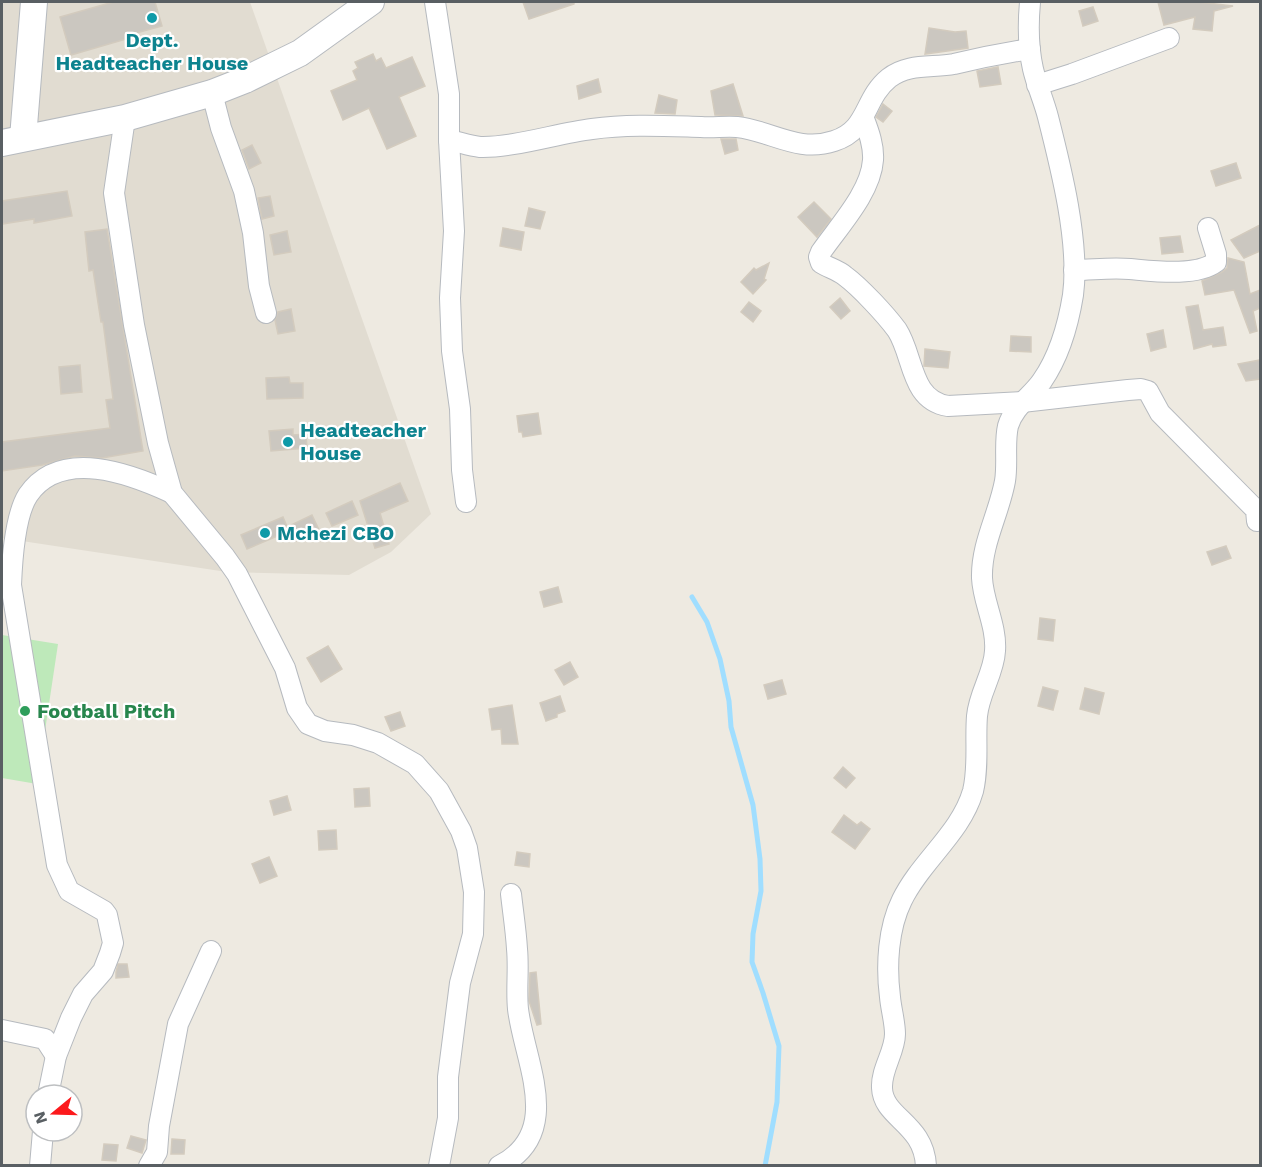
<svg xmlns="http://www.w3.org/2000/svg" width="1262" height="1167" viewBox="0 0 1262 1167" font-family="'Work Sans',sans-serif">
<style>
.education{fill:#e1dcd1}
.green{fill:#bee9ba}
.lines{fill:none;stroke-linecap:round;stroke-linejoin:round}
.stream{stroke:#a0deff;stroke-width:5}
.building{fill:#cbc7c0;stroke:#d3cbbe;stroke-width:1.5}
.minor-casing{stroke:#b6babf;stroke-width:22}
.tertiary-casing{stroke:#b6babf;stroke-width:28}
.minor{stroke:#fff;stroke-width:20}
.tertiary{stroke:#fff;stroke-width:26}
.culture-dot{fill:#0f9aa8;stroke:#fff;stroke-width:2}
.leisure-dot{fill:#2e9e5b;stroke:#fff;stroke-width:2}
.labels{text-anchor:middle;stroke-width:4.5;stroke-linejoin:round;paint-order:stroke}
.culture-label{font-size:20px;font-weight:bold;fill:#0d838f;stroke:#fff;text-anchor:start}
.leisure-label{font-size:20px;font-weight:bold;fill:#27864d;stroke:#fff;text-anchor:start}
</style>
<rect width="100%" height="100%" fill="#eeeae1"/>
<path class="education" d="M 2,2 L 250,2 L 431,514 L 391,552 L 349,575 L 227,572 L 2,538 Z"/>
<path class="green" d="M 2,635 L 58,644 L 37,784 L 2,778 Z"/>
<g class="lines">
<path class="stream" d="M 692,597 L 707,622 L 720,659 L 729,701 L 731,727 L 753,805 L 760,859 L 761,891 L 753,934 L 752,962 L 763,993 L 779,1046 L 777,1102 L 765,1166"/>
</g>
<g class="building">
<path d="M 113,2 L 155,2 L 162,26 L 125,36 L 126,39 L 71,55 L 60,17 Z"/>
<path d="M 523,2 L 574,2 L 574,4 L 529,19 Z"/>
<path d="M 1158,2 L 1199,2 L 1233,6 L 1214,11 L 1212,31 L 1193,29 L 1195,17 L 1164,25 Z"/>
<path d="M 1093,7 L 1098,21 L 1083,26 L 1079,11 Z"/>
<path d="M 929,28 L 955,32 L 966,31 L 968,48 L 925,54 Z"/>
<path d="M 373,54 L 376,61 L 381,58 L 386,68 L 412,57 L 425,86 L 399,97 L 416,136 L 387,149 L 369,108 L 343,120 L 331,91 L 357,80 L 353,71 L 358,68 L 355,62 Z"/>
<path d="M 998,67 L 1001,84 L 980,87 L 977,71 Z"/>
<path d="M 598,79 L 601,92 L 579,99 L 577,86 Z"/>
<path d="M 733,84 L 743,116 L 715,115 L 711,91 Z"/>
<path d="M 659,95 L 677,100 L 675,114 L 655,113 Z"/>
<path d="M 883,104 L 892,111 L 883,122 L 876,117 Z"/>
<path d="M 721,139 L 736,139 L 738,150 L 725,154 Z"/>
<path d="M 252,145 L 261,163 L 249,169 L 242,150 Z"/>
<path d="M 1236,163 L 1241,178 L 1216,186 L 1211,171 Z"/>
<path d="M 67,191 L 72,216 L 34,223 L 34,219 L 2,224 L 2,201 Z"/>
<path d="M 270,196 L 274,216 L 262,219 L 258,198 Z"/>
<path d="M 814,202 L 831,219 L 817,237 L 798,217 Z"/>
<path d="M 529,208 L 545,212 L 540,229 L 525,226 Z"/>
<path d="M 1260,225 L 1260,251 L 1244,258 L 1231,240 Z"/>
<path d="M 503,228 L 524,232 L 521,250 L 500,246 Z"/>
<path d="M 107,229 L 143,451 L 102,458 L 75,456 L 42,465 L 2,471 L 2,442 L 110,428 L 106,400 L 113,399 L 103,322 L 101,322 L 93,270 L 89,271 L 85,232 Z"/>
<path d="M 287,231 L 291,252 L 274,255 L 270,235 Z"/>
<path d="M 1180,236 L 1183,252 L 1162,254 L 1160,238 Z"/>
<path d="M 1228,258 L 1244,262 L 1250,294 L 1260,290 L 1260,308 L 1253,311 L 1257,331 L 1250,333 L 1234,290 L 1205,295 L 1202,281 L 1222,272 L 1227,268 Z"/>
<path d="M 769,263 L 764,279 L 766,280 L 753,294 L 741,282 L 754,268 L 756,270 Z"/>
<path d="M 840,298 L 850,311 L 841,319 L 830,307 Z"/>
<path d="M 749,302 L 761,311 L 753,322 L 741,312 Z"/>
<path d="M 1198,305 L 1203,330 L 1223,327 L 1226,345 L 1213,347 L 1212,344 L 1194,349 L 1186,307 Z"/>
<path d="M 291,309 L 295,331 L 278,334 L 275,320 L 278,312 Z"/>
<path d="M 1163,330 L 1166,347 L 1151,351 L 1147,334 Z"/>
<path d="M 1011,336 L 1031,337 L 1031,352 L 1010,351 Z"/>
<path d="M 925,349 L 950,352 L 948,368 L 924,366 Z"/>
<path d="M 1260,360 L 1260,379 L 1246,381 L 1238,364 Z"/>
<path d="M 80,365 L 82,392 L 61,394 L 59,367 Z"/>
<path d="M 289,377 L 290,383 L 303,383 L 303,398 L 267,399 L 266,378 Z"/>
<path d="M 538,413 L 541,434 L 523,437 L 522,432 L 519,432 L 517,416 Z"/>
<path d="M 293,429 L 293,435 L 306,434 L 307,448 L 271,451 L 269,431 Z"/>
<path d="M 400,483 L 408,501 L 380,513 L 389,544 L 375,548 L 360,501 Z"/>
<path d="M 352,501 L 358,515 L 332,526 L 326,513 Z"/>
<path d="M 312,515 L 319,530 L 296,541 L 289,526 Z"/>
<path d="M 283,517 L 289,531 L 247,549 L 241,535 Z"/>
<path d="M 1226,546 L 1231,558 L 1212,565 L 1207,552 Z"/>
<path d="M 558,587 L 562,602 L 544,607 L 540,592 Z"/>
<path d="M 1040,618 L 1055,620 L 1053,641 L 1038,639 Z"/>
<path d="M 328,646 L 342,669 L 321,682 L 307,658 Z"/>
<path d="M 570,662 L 578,677 L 564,685 L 555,670 Z"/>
<path d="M 782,680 L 786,694 L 768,699 L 764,685 Z"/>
<path d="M 1043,687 L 1058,691 L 1053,710 L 1038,706 Z"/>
<path d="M 1085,688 L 1104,693 L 1099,714 L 1080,709 Z"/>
<path d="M 560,696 L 565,711 L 557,714 L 557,717 L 546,721 L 540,703 Z"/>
<path d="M 512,705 L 518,744 L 502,744 L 501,729 L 492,730 L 489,709 Z"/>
<path d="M 400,712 L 405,726 L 391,731 L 385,717 Z"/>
<path d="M 843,767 L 855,778 L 846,788 L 834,778 Z"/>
<path d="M 369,788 L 370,806 L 355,807 L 354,789 Z"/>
<path d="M 287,796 L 291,810 L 274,815 L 270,801 Z"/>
<path d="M 844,815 L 857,825 L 861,822 L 870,829 L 855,849 L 832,832 Z"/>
<path d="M 336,830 L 337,849 L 319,850 L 318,831 Z"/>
<path d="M 517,852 L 530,854 L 529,867 L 515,865 Z"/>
<path d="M 269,857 L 277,876 L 260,883 L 252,864 Z"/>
<path d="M 118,964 L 127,964 L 129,977 L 116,978 L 116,972 Z"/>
<path d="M 536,972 L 541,1024 L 537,1025 L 529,1001 L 530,973 Z"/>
<path d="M 131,1136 L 146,1140 L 142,1153 L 127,1148 Z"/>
<path d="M 172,1139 L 185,1140 L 184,1154 L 171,1154 Z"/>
<path d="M 104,1144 L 118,1145 L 116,1161 L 102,1160 Z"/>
</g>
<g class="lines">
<g class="minor-casing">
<g id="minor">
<path d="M 435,2 L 449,94 L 449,140 L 454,231 L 450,298 L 452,351 L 460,409 L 462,470 L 466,502"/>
<path d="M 1037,85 L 1072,74 L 1169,38"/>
<path d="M 212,93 L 221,128 L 244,191 L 253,233 L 259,286 L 266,313"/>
<path d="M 125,118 L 114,193 L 134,325 L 158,443 L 172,493 L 225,557 L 237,574 L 285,668 L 297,708 L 308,724 L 325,731 L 353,735 L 378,743 L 415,764 L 439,791 L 461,831 L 467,848 L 474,892 L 473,934 L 460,983 L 448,1077 L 448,1118 L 439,1166"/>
<path d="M 864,119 C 869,132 874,146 873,160 C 871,192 839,226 821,252 L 819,257 L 821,263 C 829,268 838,270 845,276 C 860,287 886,315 897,330 C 914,356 910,400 948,406 L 1022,402 L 1128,390 L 1141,389 L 1148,391 L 1160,413 L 1256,510 L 1257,521"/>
<path d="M 449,140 C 459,142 470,146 480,147 C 513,148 558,133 592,129 C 628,124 665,126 701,127 C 713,128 725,126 737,127 C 772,131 798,153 834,141 C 869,130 863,99 889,78 C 908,63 932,68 954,64 C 979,58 1004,53 1030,49"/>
<path d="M 1074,270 C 1092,270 1111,267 1130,269 C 1153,271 1196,277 1216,262 L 1216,254 L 1208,228"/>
<path d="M 2,1030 L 45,1039 L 56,1056"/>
<path d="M 48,1095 L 56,1056 L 71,1018 L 83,994 L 103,971 L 110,953 L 113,943 L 107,915 L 104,911 L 69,891 L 57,865 L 11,585 C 12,561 15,515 28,495 C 61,447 131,474 172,493"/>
<path d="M 40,1166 L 43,1131"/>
<path d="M 149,1166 L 157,1152 L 159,1126 L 178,1024 L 211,951"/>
<path d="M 499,1166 C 565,1133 524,1061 518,1009 C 516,989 519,969 517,949 C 516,931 513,912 511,894"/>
<path d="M 926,1166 C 924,1123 883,1118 882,1088 C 881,1069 895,1052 895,1034 C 895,1022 891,1009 890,997 C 886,966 888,928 902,900 C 921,861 961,833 973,791 C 979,767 975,740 977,716 C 979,693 994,673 995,651 C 997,626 983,602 982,578 C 981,544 999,514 1005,481 C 1008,463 1004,443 1008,426 C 1014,406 1031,397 1042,381 C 1060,355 1068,326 1073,295 C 1080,243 1061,168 1048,117 C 1044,101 1037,86 1033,69 C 1028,47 1028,24 1030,2"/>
</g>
</g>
<g class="tertiary-casing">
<g id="tertiary">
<path d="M 23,138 L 34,2"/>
<path d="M 2,143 L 125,118 L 212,93 L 245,80 L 300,53 L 371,2"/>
</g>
</g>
<use href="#minor" class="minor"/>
<use href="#tertiary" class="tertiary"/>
</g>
<g class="culture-dot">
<circle cx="152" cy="18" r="6"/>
<circle cx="288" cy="442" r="6"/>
<circle cx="265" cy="533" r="6"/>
</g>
<circle class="leisure-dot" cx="25" cy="711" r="6"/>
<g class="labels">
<g class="culture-label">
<text x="152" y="47" text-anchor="middle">Dept.<tspan x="152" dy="23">Headteacher House</tspan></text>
<text x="300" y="437">Headteacher<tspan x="300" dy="23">House</tspan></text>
<text x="277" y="540">Mchezi CBO</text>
</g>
<g class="leisure-label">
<text x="37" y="718">Football Pitch</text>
</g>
</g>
<rect width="1262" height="1167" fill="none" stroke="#595f63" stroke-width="6"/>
<g transform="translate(54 1113) rotate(251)"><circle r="28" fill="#ffffff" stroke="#bdbfc1" stroke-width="1.5"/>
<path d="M0-4.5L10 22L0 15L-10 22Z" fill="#fc191c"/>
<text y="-9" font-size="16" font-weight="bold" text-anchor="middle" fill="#595f63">N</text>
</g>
</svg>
